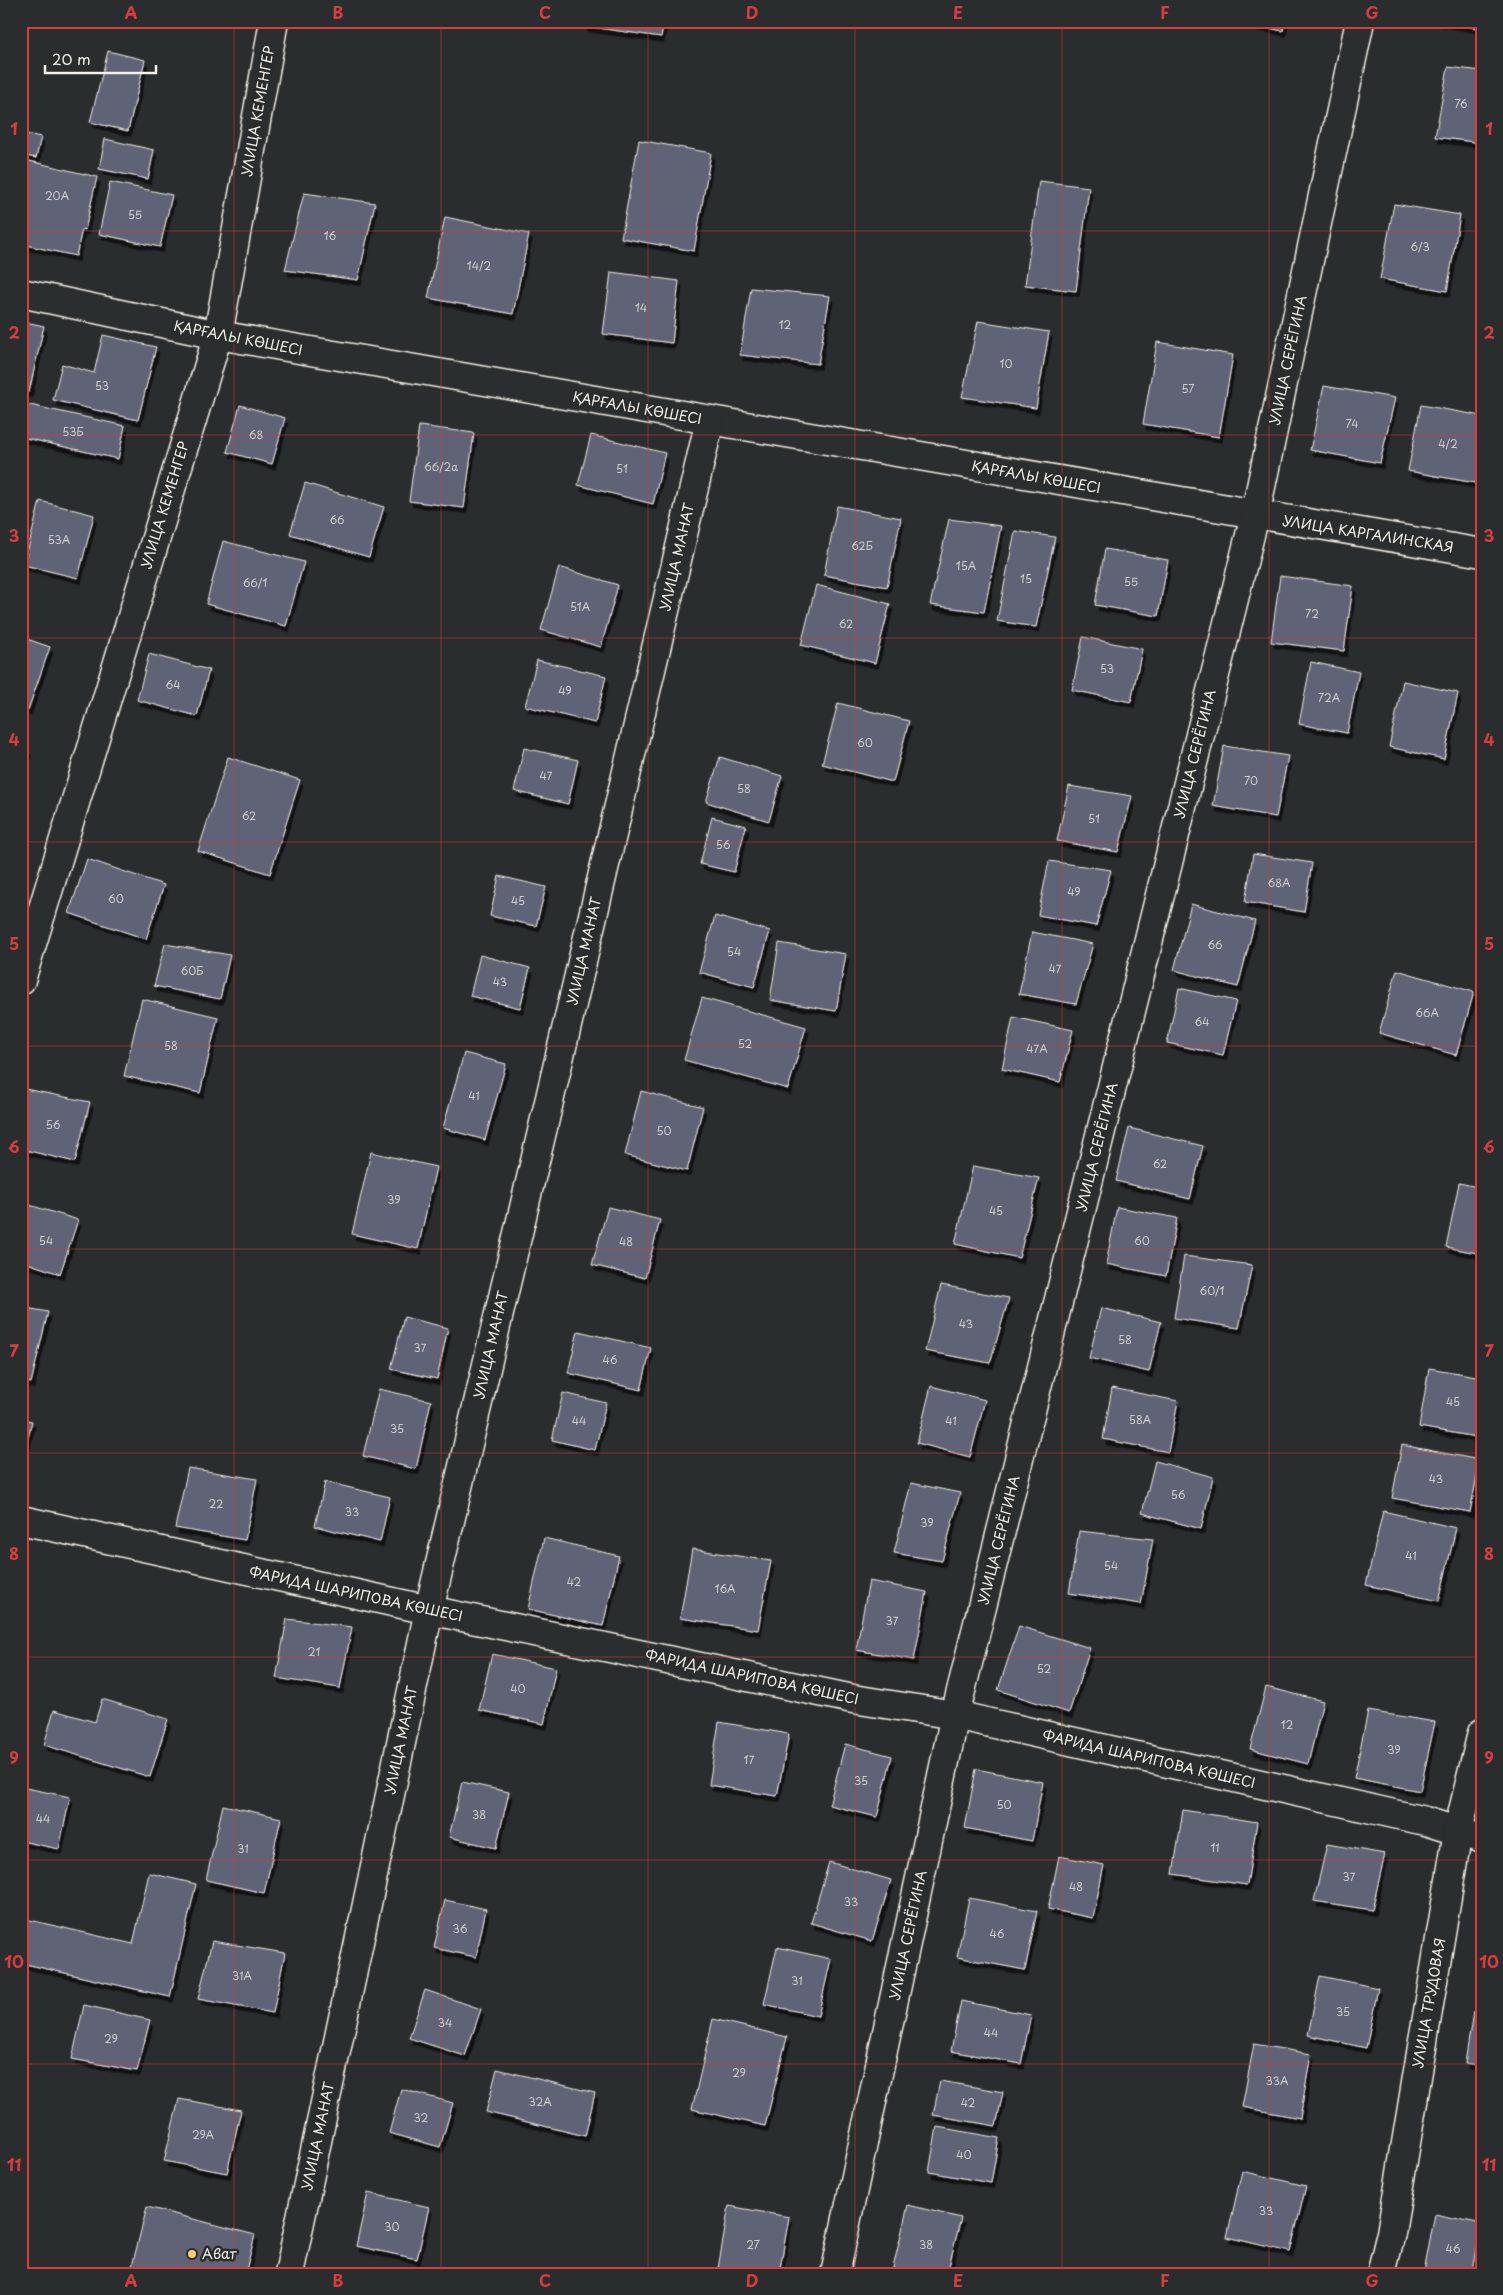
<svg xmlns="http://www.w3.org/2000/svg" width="1503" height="2295" viewBox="0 0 1503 2295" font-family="'Playpen Sans',sans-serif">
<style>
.building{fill:#616275;stroke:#f4f1e8;filter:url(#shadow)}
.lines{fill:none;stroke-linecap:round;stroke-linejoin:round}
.street-casing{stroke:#f4f1e8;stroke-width:31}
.street{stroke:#2a2d2e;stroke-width:28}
.grid{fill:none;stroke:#d93c3b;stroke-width:1;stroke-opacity:0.55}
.poi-dot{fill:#ffd166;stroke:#2a2d2e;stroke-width:2}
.labels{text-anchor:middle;stroke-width:5;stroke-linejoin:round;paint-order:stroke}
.number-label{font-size:11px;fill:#cfcdcb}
.street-label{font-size:14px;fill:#f4f1e8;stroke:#2a2d2e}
.poi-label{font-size:14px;fill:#f4f1e8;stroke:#2a2d2e;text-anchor:start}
.neatline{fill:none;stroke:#d93c3b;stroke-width:2}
.grid-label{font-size:16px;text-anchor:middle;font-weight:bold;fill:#d93c3b}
</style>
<defs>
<filter id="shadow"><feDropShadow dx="3" dy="5.5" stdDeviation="0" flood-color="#0009"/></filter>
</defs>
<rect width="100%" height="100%" fill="#2a2d2e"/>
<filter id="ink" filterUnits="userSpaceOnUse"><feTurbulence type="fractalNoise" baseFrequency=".02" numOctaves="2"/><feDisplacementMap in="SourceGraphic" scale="10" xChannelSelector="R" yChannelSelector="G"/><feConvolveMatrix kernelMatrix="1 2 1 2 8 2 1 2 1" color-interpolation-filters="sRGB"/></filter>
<g filter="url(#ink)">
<g class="building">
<path d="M 585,21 L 664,21 L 661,37 L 584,26 Z"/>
<path d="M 1235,21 L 1285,21 L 1283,31 Z"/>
<path d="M 1439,21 L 1482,21 L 1482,29 Z"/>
<path d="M 108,51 L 145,60 L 128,131 L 90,122 Z"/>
<path d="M 1448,67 L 1482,71 L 1482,143 L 1435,137 Z"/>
<path d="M 21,133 L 41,137 L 36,158 L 21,155 Z"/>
<path d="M 105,139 L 154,150 L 148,179 L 99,169 Z"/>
<path d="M 639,140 L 711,153 L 694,251 L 621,238 Z"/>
<path d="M 21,159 L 97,177 L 85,230 L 82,229 L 76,256 L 21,244 L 23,215 L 21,214 Z"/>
<path d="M 1039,181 L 1089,187 L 1076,291 L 1025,285 Z"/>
<path d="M 110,182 L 172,195 L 160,247 L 99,234 Z"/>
<path d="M 304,193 L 375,203 L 358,280 L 285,270 Z"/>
<path d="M 1394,204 L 1460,215 L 1447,291 L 1380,279 Z"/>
<path d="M 445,217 L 529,234 L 513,314 L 428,298 Z"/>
<path d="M 611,272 L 679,281 L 672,343 L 603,334 Z"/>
<path d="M 751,288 L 830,296 L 818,364 L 740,355 Z"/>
<path d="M 21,321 L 44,326 L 29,392 L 21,391 Z"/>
<path d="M 978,321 L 1049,332 L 1036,408 L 962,397 Z"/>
<path d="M 103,335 L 156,347 L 138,420 L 53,400 L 62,364 L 94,373 Z"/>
<path d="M 1157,342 L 1233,355 L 1219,437 L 1143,424 Z"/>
<path d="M 1324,386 L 1395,398 L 1380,463 L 1310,450 Z"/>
<path d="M 21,403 L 125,426 L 118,459 L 21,437 Z"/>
<path d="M 240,405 L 285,418 L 272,464 L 227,452 Z"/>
<path d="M 1421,405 L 1482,416 L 1481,484 L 1408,471 Z"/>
<path d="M 419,426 L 474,433 L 464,508 L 409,501 Z"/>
<path d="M 591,435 L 665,453 L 653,504 L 578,485 Z"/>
<path d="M 305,483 L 384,507 L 369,557 L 290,534 Z"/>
<path d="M 40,501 L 94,515 L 78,578 L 24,565 Z"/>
<path d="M 837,506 L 901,518 L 887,587 L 824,575 Z"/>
<path d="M 949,519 L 1001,526 L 984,612 L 930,605 Z"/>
<path d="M 1015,531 L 1055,537 L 1036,627 L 997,621 Z"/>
<path d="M 223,541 L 304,562 L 286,626 L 206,604 Z"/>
<path d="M 1105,549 L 1168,560 L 1158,616 L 1095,605 Z"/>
<path d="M 559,567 L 618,585 L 601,647 L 541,630 Z"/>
<path d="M 1280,576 L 1353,586 L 1344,651 L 1271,642 Z"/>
<path d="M 816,585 L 890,604 L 875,663 L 801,645 Z"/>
<path d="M 21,637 L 50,647 L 28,710 L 21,708 Z"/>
<path d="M 1083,637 L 1142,649 L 1131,702 L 1072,690 Z"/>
<path d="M 149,654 L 209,670 L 197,716 L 137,700 Z"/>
<path d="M 537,660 L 606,676 L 595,723 L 525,706 Z"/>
<path d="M 1311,662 L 1359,672 L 1347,733 L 1299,724 Z"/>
<path d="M 1403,681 L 1458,693 L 1444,759 L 1389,747 Z"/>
<path d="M 838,703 L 909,721 L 893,782 L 822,764 Z"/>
<path d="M 1224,746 L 1288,756 L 1276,817 L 1213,806 Z"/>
<path d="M 21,748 L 28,750 L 21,775 Z"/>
<path d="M 524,748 L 578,760 L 568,804 L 514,791 Z"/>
<path d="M 228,757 L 300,780 L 270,874 L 198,851 Z"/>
<path d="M 720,757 L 782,776 L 769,821 L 706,802 Z"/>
<path d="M 1069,786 L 1132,796 L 1118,852 L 1057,841 Z"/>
<path d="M 712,817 L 746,826 L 734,872 L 700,864 Z"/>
<path d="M 1253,854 L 1312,863 L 1304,912 L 1245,902 Z"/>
<path d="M 87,859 L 164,885 L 146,939 L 69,913 Z"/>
<path d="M 1049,861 L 1111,870 L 1096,926 L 1038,915 Z"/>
<path d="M 499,876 L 546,887 L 536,926 L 490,916 Z"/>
<path d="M 1191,904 L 1255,921 L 1238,987 L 1174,970 Z"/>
<path d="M 715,916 L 770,931 L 754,987 L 699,972 Z"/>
<path d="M 1032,932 L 1093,944 L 1076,1004 L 1019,994 Z"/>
<path d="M 779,943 L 846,954 L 836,1011 L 770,1000 Z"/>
<path d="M 165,944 L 230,955 L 220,999 L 154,986 Z"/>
<path d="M 480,955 L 530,968 L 520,1008 L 470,996 Z"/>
<path d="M 1397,970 L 1474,992 L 1456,1055 L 1379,1033 Z"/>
<path d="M 1179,988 L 1236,1001 L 1223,1055 L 1167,1043 Z"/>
<path d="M 702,998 L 806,1027 L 788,1089 L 684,1060 Z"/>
<path d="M 142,999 L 218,1017 L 200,1093 L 124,1076 Z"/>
<path d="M 1013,1017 L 1073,1030 L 1060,1082 L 1002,1069 Z"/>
<path d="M 464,1053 L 506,1064 L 485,1140 L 443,1128 Z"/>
<path d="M 25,1089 L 90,1102 L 75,1162 L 21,1149 L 21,1101 Z"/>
<path d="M 641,1091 L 703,1107 L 687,1171 L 625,1155 Z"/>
<path d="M 1129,1128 L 1203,1146 L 1190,1199 L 1116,1181 Z"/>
<path d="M 371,1152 L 436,1167 L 418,1249 L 352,1234 Z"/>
<path d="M 973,1166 L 1039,1178 L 1019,1258 L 955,1244 Z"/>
<path d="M 1459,1183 L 1482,1188 L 1482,1254 L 1446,1247 Z"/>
<path d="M 23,1203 L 78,1220 L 60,1274 L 21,1261 L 21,1209 Z"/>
<path d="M 608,1207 L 660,1220 L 645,1278 L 592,1265 Z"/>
<path d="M 1117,1207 L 1177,1218 L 1166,1276 L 1106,1264 Z"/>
<path d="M 1184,1256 L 1252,1265 L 1239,1328 L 1174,1318 Z"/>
<path d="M 941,1285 L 1009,1298 L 990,1363 L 925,1351 Z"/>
<path d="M 21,1307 L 48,1312 L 31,1383 L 21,1380 Z"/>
<path d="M 1101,1308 L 1161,1322 L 1149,1372 L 1089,1358 Z"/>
<path d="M 404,1317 L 448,1328 L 437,1379 L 391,1369 Z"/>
<path d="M 578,1331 L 651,1348 L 641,1390 L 568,1373 Z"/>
<path d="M 1429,1368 L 1482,1377 L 1482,1438 L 1419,1427 Z"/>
<path d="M 931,1386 L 985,1400 L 970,1457 L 917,1443 Z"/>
<path d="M 1112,1388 L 1178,1401 L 1168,1452 L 1103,1439 Z"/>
<path d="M 379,1389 L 431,1401 L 416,1469 L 363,1456 Z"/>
<path d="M 563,1393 L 606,1403 L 595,1450 L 552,1440 Z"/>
<path d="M 21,1419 L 32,1421 L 21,1468 Z"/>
<path d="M 1402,1445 L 1480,1460 L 1470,1512 L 1392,1498 Z"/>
<path d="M 1155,1461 L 1213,1477 L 1201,1529 L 1142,1513 Z"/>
<path d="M 188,1468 L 257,1479 L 245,1540 L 175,1528 Z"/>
<path d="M 325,1482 L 390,1497 L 380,1542 L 315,1526 Z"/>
<path d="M 911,1483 L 960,1493 L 942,1561 L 894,1553 Z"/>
<path d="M 1383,1511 L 1456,1528 L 1439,1601 L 1366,1585 Z"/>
<path d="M 1079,1531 L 1153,1539 L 1141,1604 L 1069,1593 Z"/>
<path d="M 544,1538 L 619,1556 L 603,1626 L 528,1609 Z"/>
<path d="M 692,1549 L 771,1561 L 758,1630 L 680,1618 Z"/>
<path d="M 869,1581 L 927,1592 L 914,1660 L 856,1650 Z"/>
<path d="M 287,1619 L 352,1627 L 340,1688 L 276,1678 Z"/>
<path d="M 1019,1626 L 1090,1648 L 1069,1713 L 998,1690 Z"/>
<path d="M 492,1654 L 556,1668 L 544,1724 L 479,1710 Z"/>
<path d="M 1266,1687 L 1323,1701 L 1308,1764 L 1250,1749 Z"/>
<path d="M 102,1699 L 168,1719 L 150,1777 L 44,1745 L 54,1710 L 95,1722 Z"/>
<path d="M 1368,1711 L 1435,1722 L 1420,1791 L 1354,1778 Z"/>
<path d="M 719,1722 L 789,1734 L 777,1796 L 709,1785 Z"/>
<path d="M 845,1744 L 892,1756 L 877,1817 L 829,1805 Z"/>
<path d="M 976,1769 L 1043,1782 L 1032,1841 L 965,1828 Z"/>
<path d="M 462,1782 L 509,1792 L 496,1848 L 449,1837 Z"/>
<path d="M 21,1787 L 70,1797 L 59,1849 L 21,1841 Z"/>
<path d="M 223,1805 L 281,1818 L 264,1893 L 206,1880 Z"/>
<path d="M 1183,1810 L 1257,1822 L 1247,1885 L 1173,1874 Z"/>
<path d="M 1327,1844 L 1385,1854 L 1372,1910 L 1314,1901 Z"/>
<path d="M 1059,1856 L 1104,1865 L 1093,1918 L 1048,1909 Z"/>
<path d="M 829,1862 L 891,1880 L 872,1941 L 811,1923 Z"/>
<path d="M 149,1873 L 196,1884 L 170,1997 L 21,1963 L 21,1918 L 133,1944 Z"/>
<path d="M 969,1898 L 1037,1911 L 1025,1970 L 957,1957 Z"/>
<path d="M 445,1900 L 486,1909 L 476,1957 L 434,1948 Z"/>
<path d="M 1482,1920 L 1482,1944 L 1478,1944 Z"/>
<path d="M 212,1941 L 285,1953 L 273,2013 L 198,1999 Z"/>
<path d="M 777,1947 L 831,1959 L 818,2016 L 764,2004 Z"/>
<path d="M 1320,1976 L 1378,1988 L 1366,2048 L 1308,2035 Z"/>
<path d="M 425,1990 L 481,2009 L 465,2056 L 409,2038 Z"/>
<path d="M 961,2001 L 1031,2015 L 1021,2064 L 951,2051 Z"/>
<path d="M 84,2005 L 150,2020 L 137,2071 L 72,2059 Z"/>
<path d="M 1473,2012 L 1482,2013 L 1482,2066 L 1465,2063 Z"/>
<path d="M 713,2019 L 787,2037 L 765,2126 L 692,2109 Z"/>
<path d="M 1254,2044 L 1311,2054 L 1300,2118 L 1242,2107 Z"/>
<path d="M 497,2069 L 595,2093 L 585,2136 L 486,2112 Z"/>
<path d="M 940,2081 L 1003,2092 L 996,2126 L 933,2115 Z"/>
<path d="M 401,2089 L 453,2103 L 440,2147 L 389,2133 Z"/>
<path d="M 179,2099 L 241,2110 L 227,2173 L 164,2161 Z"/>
<path d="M 937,2127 L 999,2138 L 991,2183 L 929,2172 Z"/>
<path d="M 1242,2171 L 1306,2186 L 1290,2252 L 1227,2237 Z"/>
<path d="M 368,2193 L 429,2207 L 417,2259 L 356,2246 Z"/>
<path d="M 908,2205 L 961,2218 L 947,2274 L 901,2274 L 892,2272 Z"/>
<path d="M 729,2206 L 789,2217 L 779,2274 L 717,2274 Z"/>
<path d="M 147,2207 L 255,2235 L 245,2274 L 130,2274 Z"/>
<path d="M 1435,2214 L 1482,2224 L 1472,2274 L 1424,2272 Z"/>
</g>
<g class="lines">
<g class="street-casing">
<g id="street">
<path d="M 21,293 L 218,335 L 1482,553"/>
<path d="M 21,980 L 218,335 L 274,21"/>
<path d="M 21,1520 L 429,1610 L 853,1699 L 955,1715 L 1425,1821 L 1482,1839"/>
<path d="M 289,2274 L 429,1610 L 710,420"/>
<path d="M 835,2274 L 955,1715 L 1255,515 L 1360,21"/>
<path d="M 1381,2274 L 1391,2233 L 1458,1831 L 1482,1733"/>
</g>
</g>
<use href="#street" class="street"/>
</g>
</g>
<path class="grid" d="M 234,21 L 234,2274M 441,21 L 441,2274M 648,21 L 648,2274M 855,21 L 855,2274M 1062,21 L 1062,2274M 1269,21 L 1269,2274M 21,231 L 1482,231M 21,435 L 1482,435M 21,638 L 1482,638M 21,842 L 1482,842M 21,1046 L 1482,1046M 21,1249 L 1482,1249M 21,1453 L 1482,1453M 21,1657 L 1482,1657M 21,1860 L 1482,1860M 21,2064 L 1482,2064"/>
<circle class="poi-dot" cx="192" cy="2254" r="5"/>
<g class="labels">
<g class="number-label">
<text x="1461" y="108">76</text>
<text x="57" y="200">20А</text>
<text x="135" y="219">55</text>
<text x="330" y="240">16</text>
<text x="1420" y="251">6/3</text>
<text x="479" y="270">14/2</text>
<text x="641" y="312">14</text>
<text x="785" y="329">12</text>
<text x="1006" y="368">10</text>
<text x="102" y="390">53</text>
<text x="1188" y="393">57</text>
<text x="1352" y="428">74</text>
<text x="73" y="436">53Б</text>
<text x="256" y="439">68</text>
<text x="1448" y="448">4/2</text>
<text x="441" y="471">66/2а</text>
<text x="622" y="473">51</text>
<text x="337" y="524">66</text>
<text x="59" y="544">53А</text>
<text x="862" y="550">62Б</text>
<text x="966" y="570">15А</text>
<text x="1026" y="583">15</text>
<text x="1131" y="586">55</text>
<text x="255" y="587">66/1</text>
<text x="580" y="611">51А</text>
<text x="1312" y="618">72</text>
<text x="846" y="628">62</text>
<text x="1107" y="673">53</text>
<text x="173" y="689">64</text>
<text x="565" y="695">49</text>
<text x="1329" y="702">72А</text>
<text x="865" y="747">60</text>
<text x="546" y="780">47</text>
<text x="1251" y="785">70</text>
<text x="744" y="793">58</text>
<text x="249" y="820">62</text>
<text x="1094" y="823">51</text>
<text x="723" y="849">56</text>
<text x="1279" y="887">68А</text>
<text x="1074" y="896">49</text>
<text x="116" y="903">60</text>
<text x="518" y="905">45</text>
<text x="1215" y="949">66</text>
<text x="734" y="956">54</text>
<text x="1055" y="973">47</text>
<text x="192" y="975">60Б</text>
<text x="500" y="986">43</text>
<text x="1427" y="1017">66А</text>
<text x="1202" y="1026">64</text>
<text x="745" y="1048">52</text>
<text x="171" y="1050">58</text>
<text x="1037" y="1053">47А</text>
<text x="474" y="1100">41</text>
<text x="53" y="1129">56</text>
<text x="664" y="1135">50</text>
<text x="1160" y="1168">62</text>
<text x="394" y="1204">39</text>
<text x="996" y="1215">45</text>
<text x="46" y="1245">54</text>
<text x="1142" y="1245">60</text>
<text x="626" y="1246">48</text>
<text x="1212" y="1295">60/1</text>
<text x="966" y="1328">43</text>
<text x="1125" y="1344">58</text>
<text x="420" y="1352">37</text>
<text x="610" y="1364">46</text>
<text x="1453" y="1406">45</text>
<text x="1140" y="1424">58А</text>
<text x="579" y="1425">44</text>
<text x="951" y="1425">41</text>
<text x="397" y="1433">35</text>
<text x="1436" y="1483">43</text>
<text x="1178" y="1499">56</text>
<text x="216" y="1508">22</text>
<text x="352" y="1516">33</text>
<text x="927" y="1527">39</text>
<text x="1411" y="1560">41</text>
<text x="1111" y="1570">54</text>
<text x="574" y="1586">42</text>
<text x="725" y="1593">16А</text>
<text x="892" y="1625">37</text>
<text x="314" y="1656">21</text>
<text x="1044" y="1673">52</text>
<text x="518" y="1693">40</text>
<text x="1287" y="1729">12</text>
<text x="1394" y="1754">39</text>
<text x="749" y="1764">17</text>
<text x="861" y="1785">35</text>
<text x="1004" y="1809">50</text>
<text x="479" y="1819">38</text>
<text x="43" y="1823">44</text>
<text x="1215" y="1852">11</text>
<text x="243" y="1853">31</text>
<text x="1349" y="1881">37</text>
<text x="1076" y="1891">48</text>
<text x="851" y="1906">33</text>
<text x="460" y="1933">36</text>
<text x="997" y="1938">46</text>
<text x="242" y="1980">31А</text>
<text x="797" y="1985">31</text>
<text x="1343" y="2016">35</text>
<text x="445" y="2027">34</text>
<text x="991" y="2037">44</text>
<text x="111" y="2043">29</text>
<text x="739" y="2077">29</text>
<text x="1277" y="2085">33А</text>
<text x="540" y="2106">32А</text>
<text x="968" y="2107">42</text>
<text x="421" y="2122">32</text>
<text x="203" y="2139">29А</text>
<text x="964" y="2159">40</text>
<text x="1266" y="2215">33</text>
<text x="392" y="2231">30</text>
<text x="753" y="2249">27</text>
<text x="926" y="2249">38</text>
<text x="1453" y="2253">46</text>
</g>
<g class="street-label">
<text transform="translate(258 111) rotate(-80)" y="5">УЛИЦА КЕМЕНГЕР</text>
<text transform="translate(238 338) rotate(11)" y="5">ҚАРҒАЛЫ КӨШЕСІ</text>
<text transform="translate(1288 360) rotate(-78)" y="5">УЛИЦА СЕРЁГИНА</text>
<text transform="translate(637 408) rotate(10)" y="5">ҚАРҒАЛЫ КӨШЕСІ</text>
<text transform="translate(1036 477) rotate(10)" y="5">ҚАРҒАЛЫ КӨШЕСІ</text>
<text transform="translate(165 505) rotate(-73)" y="5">УЛИЦА КЕМЕНГЕР</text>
<text transform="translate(1368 534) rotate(9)" y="5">УЛИЦА КАРГАЛИНСКАЯ</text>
<text transform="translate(677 557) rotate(-77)" y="5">УЛИЦА МАНАТ</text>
<text transform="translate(1195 754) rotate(-76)" y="5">УЛИЦА СЕРЁГИНА</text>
<text transform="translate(584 951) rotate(-77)" y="5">УЛИЦА МАНАТ</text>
<text transform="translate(1097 1147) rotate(-76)" y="5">УЛИЦА СЕРЁГИНА</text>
<text transform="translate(491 1345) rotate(-77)" y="5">УЛИЦА МАНАТ</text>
<text transform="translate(999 1540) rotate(-76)" y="5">УЛИЦА СЕРЁГИНА</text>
<text transform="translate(356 1594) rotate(12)" y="5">ФАРИДА ШАРИПОВА КӨШЕСІ</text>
<text transform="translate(752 1677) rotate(12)" y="5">ФАРИДА ШАРИПОВА КӨШЕСІ</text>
<text transform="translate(401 1740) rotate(-78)" y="5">УЛИЦА МАНАТ</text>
<text transform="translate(1149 1759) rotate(13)" y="5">ФАРИДА ШАРИПОВА КӨШЕСІ</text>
<text transform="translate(908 1935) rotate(-78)" y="5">УЛИЦА СЕРЁГИНА</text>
<text transform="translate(1429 2003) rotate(-80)" y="5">УЛИЦА ТРУДОВАЯ</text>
<text transform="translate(318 2136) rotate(-78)" y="5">УЛИЦА МАНАТ</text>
</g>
<g class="poi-label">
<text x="202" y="2259">Ават</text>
</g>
</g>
<rect width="1503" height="2295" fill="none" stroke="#2a2d2e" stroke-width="55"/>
<path d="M45 65v8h111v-8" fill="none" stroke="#f4f1e8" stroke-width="2.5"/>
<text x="52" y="65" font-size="15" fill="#f4f1e8" stroke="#2a2d2e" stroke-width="4" paint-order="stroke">20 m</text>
<rect x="28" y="28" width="1448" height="2240" class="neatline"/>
<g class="grid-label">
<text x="131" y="19">A</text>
<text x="338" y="19">B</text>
<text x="545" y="19">C</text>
<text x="752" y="19">D</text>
<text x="958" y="19">E</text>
<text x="1165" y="19">F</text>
<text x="1372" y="19">G</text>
<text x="14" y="135">1</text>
<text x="1489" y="135">1</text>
<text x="14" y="339">2</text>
<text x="1489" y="339">2</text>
<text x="14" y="542">3</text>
<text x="1489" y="542">3</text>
<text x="14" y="746">4</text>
<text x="1489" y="746">4</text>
<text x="14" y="950">5</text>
<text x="1489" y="950">5</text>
<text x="14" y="1153">6</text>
<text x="1489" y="1153">6</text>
<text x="14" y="1357">7</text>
<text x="1489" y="1357">7</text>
<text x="14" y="1560">8</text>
<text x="1489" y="1560">8</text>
<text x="14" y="1764">9</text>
<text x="1489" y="1764">9</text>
<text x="14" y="1968">10</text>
<text x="1489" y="1968">10</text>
<text x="14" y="2171">11</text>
<text x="1489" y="2171">11</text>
<text x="131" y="2287">A</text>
<text x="338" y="2287">B</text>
<text x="545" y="2287">C</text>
<text x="752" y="2287">D</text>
<text x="958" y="2287">E</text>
<text x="1165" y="2287">F</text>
<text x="1372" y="2287">G</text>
</g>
</svg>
